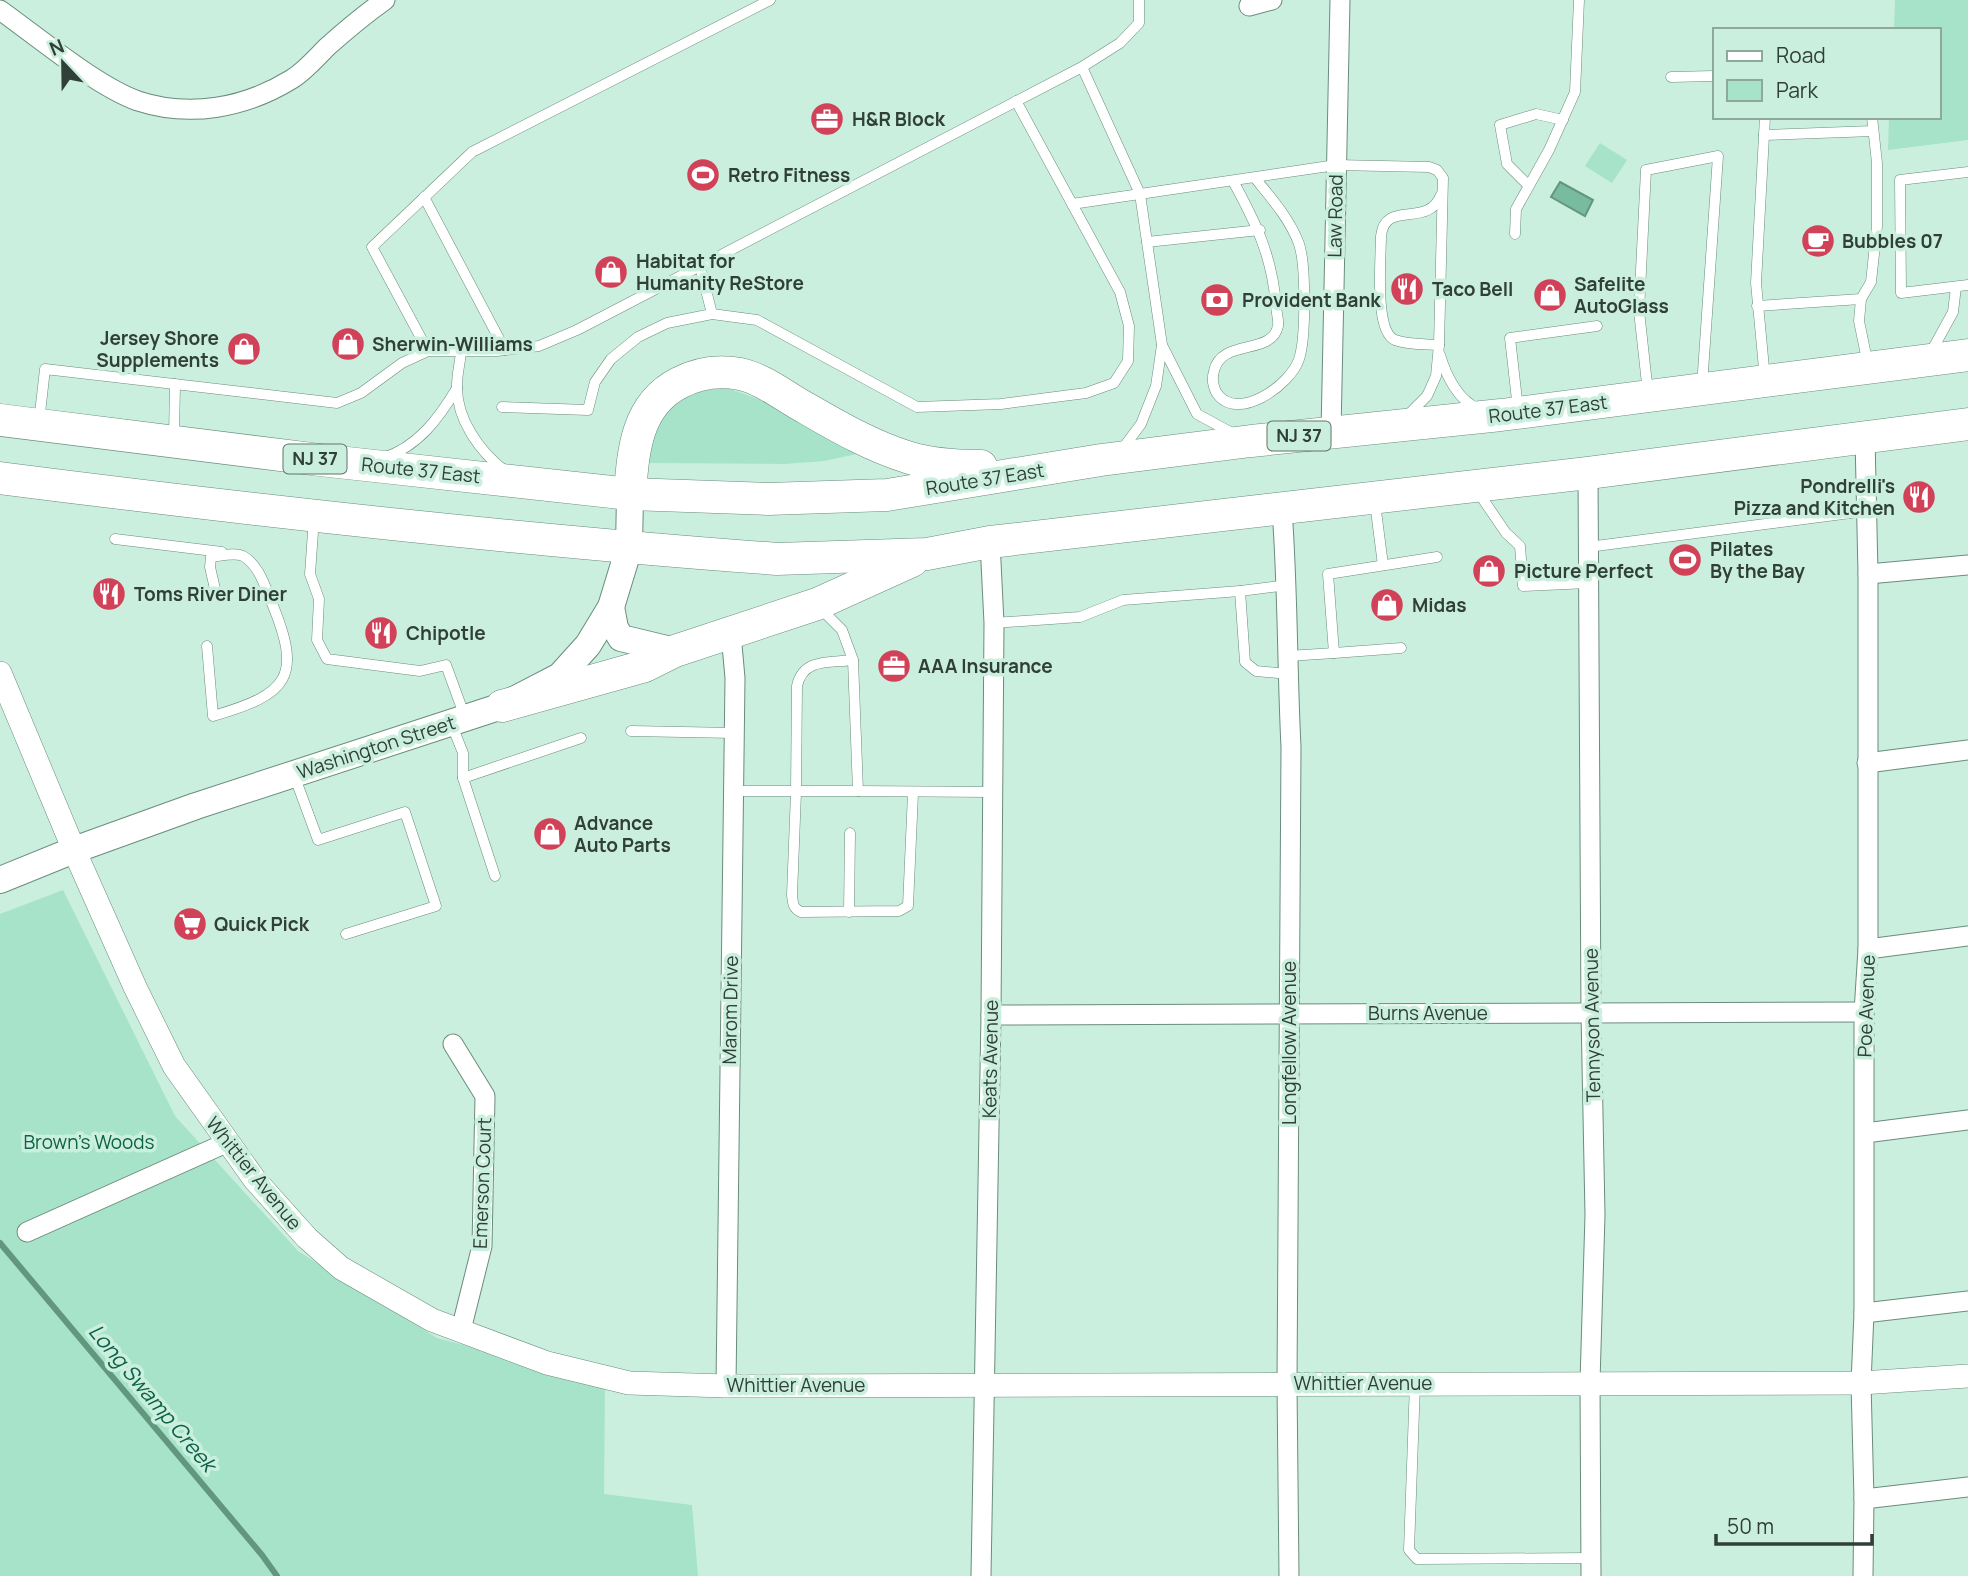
<svg xmlns="http://www.w3.org/2000/svg" width="1968" height="1576" viewBox="0 0 1968 1576" font-family="Manrope,sans-serif">
<style>
.green{fill:#a6e3c8}
.water{fill:#79bb9e;stroke:#63967f;stroke-width:2}
.lines{fill:none;stroke-linecap:round;stroke-linejoin:round}
.stream{stroke:#63967f;stroke-width:6}
.service-casing{stroke:#6a8c7c;stroke-width:11}
.minor-casing{stroke:#6a8c7c;stroke-width:21}
.tertiary-casing{stroke:#6a8c7c;stroke-width:24}
.secondary-casing{stroke:#6a8c7c;stroke-width:28}
.trunk-casing{stroke:#6a8c7c;stroke-width:33}
.service{stroke:#fff;stroke-width:10}
.minor{stroke:#fff;stroke-width:19}
.tertiary{stroke:#fff;stroke-width:23}
.secondary{stroke:#fff;stroke-width:26}
.trunk{stroke:#fff;stroke-width:32}
.labels{text-anchor:middle;stroke-width:7;stroke-linejoin:round;paint-order:stroke}
.shield{fill:#cbefde;stroke:#5e746a;stroke-width:2}
.shield-label{font-size:18px;font-weight:bold;fill:#303f38}
.poi-label{font-size:19px;font-weight:bold;fill:#303f38;stroke:#cbefde;text-anchor:start}
.street-label{font-size:19px;fill:#303f38;stroke:#cbefde}
.park-label{font-size:19px;fill:#106247;stroke:#cbefde}
.water-label{font-size:21px;font-style:italic;fill:#0b6045;stroke:#cbefde}
</style>
<rect width="100%" height="100%" fill="#cbefde"/>
<g class="green">
<path d="M 1895,0 L 1968,0 L 1968,140 L 1888,150 L 1889,117 L 1938,117 L 1938,30 L 1894,30 Z"/>
<path d="M 1600,143 L 1627,160 L 1612,183 L 1585,166 Z"/>
<path d="M 725,388 C 753,394 839,434 857,454 L 824,461 L 785,464 L 648,463 L 647,459 C 661,412 672,392 725,388 Z"/>
<path d="M 63,890 L 175,1116 L 298,1251 L 437,1338 L 605,1383 L 604,1494 L 692,1505 L 698,1576 L 0,1576 L 0,914 Z"/>
</g>
<path class="water" d="M 1560,182 L 1593,200 L 1585,216 L 1551,197 Z"/>
<g class="lines">
<path class="stream" d="M 0,1243 L 262,1555 L 277,1576"/>
<g class="service-casing">
<g id="service">
<path d="M 1082,67 L 1140,194 L 1162,345 L 1156,386 L 1141,424 L 1123,448"/>
<path d="M 1671,77 L 1714,76"/>
<path d="M 1764,135 L 1873,131"/>
<path d="M 1968,172 L 1900,180 L 1901,293 L 1968,285"/>
<path d="M 1233,181 C 1256,223 1272,256 1276,305 C 1276,311 1279,320 1278,326 C 1272,356 1221,338 1214,371 C 1212,378 1213,386 1216,392 C 1236,424 1291,385 1299,359 C 1306,339 1306,264 1299,244 C 1290,219 1271,198 1255,178"/>
<path d="M 1528,185 L 1507,164 L 1500,125 L 1536,114 L 1563,120"/>
<path d="M 424,197 L 505,350"/>
<path d="M 1072,204 L 1336,165 L 1429,167 L 1437,170 L 1443,178 L 1439,345 L 1436,376 L 1427,396 L 1406,417"/>
<path d="M 1515,234 L 1516,209 L 1549,150 L 1575,92 L 1579,0"/>
<path d="M 1147,242 L 1260,230"/>
<path d="M 700,266 L 712,314"/>
<path d="M 1757,306 L 1861,299"/>
<path d="M 1162,345 L 1197,414 L 1234,434"/>
<path d="M 1439,345 C 1425,344 1408,345 1395,340 C 1374,332 1381,257 1381,236 C 1385,199 1428,229 1441,195"/>
<path d="M 428,351 L 372,247 L 472,152 L 770,0"/>
<path d="M 461,352 C 460,363 457,374 457,385 C 456,419 480,452 505,471"/>
<path d="M 1930,354 L 1953,312 L 1956,287"/>
<path d="M 1440,355 C 1446,375 1458,401 1479,409"/>
<path d="M 1868,365 L 1859,321 L 1861,299 L 1871,282 L 1877,226 L 1877,163 L 1872,117"/>
<path d="M 1765,379 L 1756,283 L 1765,117"/>
<path d="M 1648,393 L 1639,311 L 1646,170 L 1718,156 L 1702,386"/>
<path d="M 502,407 L 588,410 L 595,382 L 611,359 L 638,337 L 667,323 L 712,314 L 757,320 L 917,407 L 1001,404 L 1086,393 L 1114,383 L 1128,361 L 1129,326 L 1120,292 L 1016,101"/>
<path d="M 1518,409 L 1510,338 L 1597,326"/>
<path d="M 39,422 L 45,369 L 337,403 L 361,393 L 402,363 L 428,351 L 497,351 L 539,346 L 577,330 L 1082,67 L 1120,43 L 1139,23 L 1139,0"/>
<path d="M 174,436 L 175,384"/>
<path d="M 383,458 C 418,447 439,418 457,388"/>
<path d="M 1478,492 L 1506,533 L 1520,546 L 1523,586 L 1588,583"/>
<path d="M 1375,503 L 1383,565"/>
<path d="M 314,518 L 310,574 L 319,599 L 317,640 L 327,659 L 420,671 L 446,665 L 465,717"/>
<path d="M 115,539 L 222,552"/>
<path d="M 1588,547 L 1866,511"/>
<path d="M 1240,591 L 1245,662 L 1256,671 L 1288,674"/>
<path d="M 819,607 L 842,630 L 853,660"/>
<path d="M 994,623 L 1080,617 L 1123,600 L 1240,591 L 1288,585"/>
<path d="M 207,646 L 213,716 C 289,694 303,677 271,601 C 265,586 258,564 243,556 C 234,552 221,556 211,557 L 210,567 L 215,589"/>
<path d="M 1401,648 L 1334,653 L 1328,574 L 1437,557"/>
<path d="M 1288,656 L 1334,653"/>
<path d="M 451,723 L 463,753 L 463,778 L 495,876"/>
<path d="M 631,731 L 734,733"/>
<path d="M 294,775 L 318,840 L 405,812 L 436,906 L 346,934"/>
<path d="M 463,778 L 581,738"/>
<path d="M 733,791 L 858,791 L 853,660 C 829,663 803,658 797,686 L 796,792 L 792,895 C 793,904 793,908 801,912 L 899,911 L 908,906 L 913,793"/>
<path d="M 858,791 L 991,792"/>
<path d="M 849,912 L 850,833"/>
<path d="M 1415,1383 L 1409,1550 L 1417,1559 L 1591,1558"/>
</g>
</g>
<g class="minor-casing">
<g id="minor">
<path d="M 1249,6 L 1272,0"/>
<path d="M 0,10 C 38,37 96,86 138,101 C 190,118 245,108 292,79 C 305,71 316,58 327,47 C 346,30 364,15 385,0"/>
<path d="M 1331,432 L 1340,0"/>
<path d="M 1588,473 L 1591,1013 L 1595,1215 L 1590,1382 L 1591,1576"/>
<path d="M 1282,510 C 1288,589 1287,668 1291,747 L 1287,1384 L 1289,1576"/>
<path d="M 1868,574 L 1968,565"/>
<path d="M 1867,763 L 1968,750"/>
<path d="M 1868,949 L 1968,936"/>
<path d="M 991,1015 L 1864,1012"/>
<path d="M 453,1044 L 485,1096 L 482,1246 L 461,1330"/>
<path d="M 1865,1133 L 1968,1120"/>
<path d="M 27,1232 L 226,1143"/>
<path d="M 1864,1313 L 1968,1301"/>
<path d="M 726,1386 L 735,678 L 731,634"/>
<path d="M 1864,1499 L 1968,1487"/>
<path d="M 981,1576 L 991,1015 L 994,623 L 990,542"/>
<path d="M 1863,1576 L 1864,1499 L 1861,1383 L 1864,1313 L 1864,1012 L 1868,949 L 1868,574 L 1865,437"/>
</g>
</g>
<g class="tertiary-casing">
<path id="tertiary" d="M 0,673 L 74,850 L 135,987 L 174,1066 L 255,1180 L 307,1238 L 341,1268 L 432,1320 L 547,1363 L 629,1383 L 726,1386 L 1861,1383 L 1968,1376"/>
</g>
<g class="secondary-casing">
<g id="secondary">
<path d="M 611,607 L 615,628 L 621,638 L 675,651"/>
<path d="M 0,880 L 74,850 L 196,806 L 502,706 L 560,676 L 588,645 L 611,607 L 629,548 L 630,494"/>
</g>
</g>
<g class="trunk-casing">
<g id="trunk">
<path d="M 0,420 L 320,460 L 630,494 L 768,499 L 887,495 L 1101,460 L 1251,441 L 1501,415 L 1968,355"/>
<path d="M 0,478 C 258,511 517,540 777,559 L 927,554 L 990,542 L 1588,473 L 1968,424"/>
<path d="M 630,494 C 633,452 636,405 679,383 C 698,373 719,370 740,374 C 760,378 780,393 797,403 C 832,423 868,445 907,457 C 931,465 956,466 981,466"/>
<path d="M 502,706 L 645,666 L 675,651 L 817,604 L 912,561"/>
</g>
</g>
<use href="#service" class="service"/>
<use href="#minor" class="minor"/>
<use href="#tertiary" class="tertiary"/>
<use href="#secondary" class="secondary"/>
<use href="#trunk" class="trunk"/>
</g>
<defs>
<g id="office-disc" transform="scale(1.75)"><circle r="9.5" fill="#d14158" stroke="#cbefde"/><path d="M-6-3h4V-5.5h4V-3h4V5H-6ZM-1-4.5V-3h2v-1.5ZM-6 0V1H6V0Z" fill="#fff"/></g>
<g id="stadium-disc" transform="scale(1.75)"><circle r="9.5" fill="#d14158" stroke="#cbefde"/><path d="M0-5a6.5 5 0 1 0 0 10a6.5 5 0 1 0 0-10ZM-3.5-1.8h7v3.6h-7Z" fill="#fff"/></g>
<g id="cafe-disc" transform="scale(1.75)"><circle r="9.5" fill="#d14158" stroke="#cbefde"/><path d="M-5.5-4.5H6V0H3Q3 3.5 0 3.5H-2.5Q-5.5 3.5-5.5 0ZM3-3.2v2h1.7v-2ZM-6 4.5H4V6H-6Z" fill="#fff"/></g>
<g id="shop-disc" transform="scale(1.75)"><circle r="9.5" fill="#d14158" stroke="#cbefde"/><path d="M-5-2.5h2.3a2.7 3.5 0 0 1 5.4 0H5L5.5 6h-11ZM-1.5-2.5h3a1.5 2.3 0 0 0-3 0Z" fill="#fff"/></g>
<g id="restaurant-disc" transform="scale(1.75)"><circle r="9.5" fill="#d14158" stroke="#cbefde"/><path d="M-5-6h1v4h1v-4h1v4h1v-4h1v5L-1.5 .5V6h-2V.5L-5-1ZM5-6V6H3V1.5H1.5Q1.5-4 5-6Z" fill="#fff"/></g>
<g id="bank-disc" transform="scale(1.75)"><circle r="9.5" fill="#d14158" stroke="#cbefde"/><path d="M-6-4H6V4H-6ZM0-2.3a2.3 2.3 0 1 0 0 4.6a2.3 2.3 0 1 0 0-4.6Z" fill="#fff"/></g>
<g id="supermarket-disc" transform="scale(1.75)"><circle r="9.5" fill="#d14158" stroke="#cbefde"/><path d="M-6-5.5h2.5l.6 2H6L4.5 2H-2.5L-4.4-4H-6ZM-1.5 3.2a1.3 1.3 0 1 0 .1 0ZM3 3.2a1.3 1.3 0 1 0 .1 0Z" fill="#fff"/></g>
</defs>
<g fill-rule="evenodd">
<use href="#office-disc" x="827" y="119"/>
<use href="#stadium-disc" x="703" y="175"/>
<use href="#cafe-disc" x="1818" y="241"/>
<use href="#shop-disc" x="611" y="272"/>
<use href="#restaurant-disc" x="1407" y="289"/>
<use href="#shop-disc" x="1550" y="295"/>
<use href="#bank-disc" x="1217" y="300"/>
<use href="#shop-disc" x="348" y="344"/>
<use href="#shop-disc" x="244" y="349"/>
<use href="#restaurant-disc" x="1919" y="497"/>
<use href="#stadium-disc" x="1685" y="560"/>
<use href="#shop-disc" x="1489" y="571"/>
<use href="#restaurant-disc" x="109" y="594"/>
<use href="#shop-disc" x="1387" y="605"/>
<use href="#restaurant-disc" x="381" y="633"/>
<use href="#office-disc" x="894" y="666"/>
<use href="#shop-disc" x="550" y="834"/>
<use href="#supermarket-disc" x="190" y="924"/>
</g>
<g class="labels">
<g class="shield">
<rect x="1267.5" y="421.5" width="63" height="29" rx="5"/>
<rect x="283.5" y="444.5" width="63" height="29" rx="5"/>
</g>
<g class="shield-label">
<text x="1299" y="442">NJ 37</text>
<text x="315" y="465">NJ 37</text>
</g>
<g class="poi-label">
<text x="852" y="126">H&amp;R Block</text>
<text x="728" y="182">Retro Fitness</text>
<text x="1842" y="248">Bubbles 07</text>
<text x="636" y="268">Habitat for<tspan x="636" dy="22">Humanity ReStore</tspan></text>
<text x="1574" y="291">Safelite<tspan x="1574" dy="22">AutoGlass</tspan></text>
<text x="1432" y="296">Taco Bell</text>
<text x="1242" y="307">Provident Bank</text>
<text x="219" y="345" text-anchor="end">Jersey Shore<tspan x="219" dy="22">Supplements</tspan></text>
<text x="372" y="351">Sherwin-Williams</text>
<text x="1895" y="493" text-anchor="end">Pondrelli's<tspan x="1895" dy="22">Pizza and Kitchen</tspan></text>
<text x="1710" y="556">Pilates<tspan x="1710" dy="22">By the Bay</tspan></text>
<text x="1514" y="578">Picture Perfect</text>
<text x="134" y="601">Toms River Diner</text>
<text x="1412" y="612">Midas</text>
<text x="406" y="640">Chipotle</text>
<text x="918" y="673">AAA Insurance</text>
<text x="574" y="830">Advance<tspan x="574" dy="22">Auto Parts</tspan></text>
<text x="214" y="931">Quick Pick</text>
</g>
<g class="street-label">
<text transform="translate(1335 216) rotate(-89)" y="7">Law Road</text>
<text transform="translate(1548 409) rotate(-7)" y="7">Route 37 East</text>
<text transform="translate(421 470) rotate(6)" y="7">Route 37 East</text>
<text transform="translate(985 479) rotate(-9)" y="7">Route 37 East</text>
<text transform="translate(376 747) rotate(-18)" y="7">Washington Street</text>
<text transform="translate(1866 1006) rotate(-88)" y="7">Poe Avenue</text>
<text transform="translate(730 1010) rotate(-89)" y="7">Marom Drive</text>
<text x="1428" y="1020">Burns Avenue</text>
<text transform="translate(1592 1025) rotate(-91)" y="7">Tennyson Avenue</text>
<text transform="translate(1289 1043) rotate(-90)" y="7">Longfellow Avenue</text>
<text transform="translate(990 1059) rotate(-89)" y="7">Keats Avenue</text>
<text transform="translate(254 1173) rotate(51)" y="7">Whittier Avenue</text>
<text transform="translate(482 1183) rotate(-88)" y="7">Emerson Court</text>
<text x="1363" y="1390">Whittier Avenue</text>
<text x="796" y="1392">Whittier Avenue</text>
</g>
<g class="park-label">
<text x="89" y="1149">Brown's Woods</text>
</g>
<g class="water-label">
<text transform="translate(152 1398) rotate(50)" y="7">Long Swamp Creek</text>
</g>
</g>
<rect x="1713" y="28" width="228" height="91" fill="#cbefde" stroke="#8da99c" stroke-width="2"/>
<rect x="1727" y="51" width="35" height="10" fill="#ffffff" stroke="#8da99c" stroke-width="2"/>
<text x="1776" y="63" font-size="21" fill="#303f38">Road</text>
<rect x="1727" y="80" width="35" height="21" fill="#a6e3c8" stroke="#8da99c" stroke-width="2"/>
<text x="1776" y="98" font-size="21" fill="#303f38">Park</text>
<g transform="translate(63 63) rotate(338)" stroke="#cbefde" stroke-width="5" paint-order="stroke">
<path d="M0-5L12 26L0 18L-12 26Z" fill="#303f38"/>
<text y="-10" font-size="19" font-weight="bold" text-anchor="middle" fill="#303f38">N</text>
</g>
<path d="M1716 1534v10h156v-10" fill="none" stroke="#303f38" stroke-width="3.5"/>
<text x="1727" y="1534" font-size="21" fill="#303f38" stroke="#cbefde" stroke-width="5" paint-order="stroke">50 m</text>
</svg>
